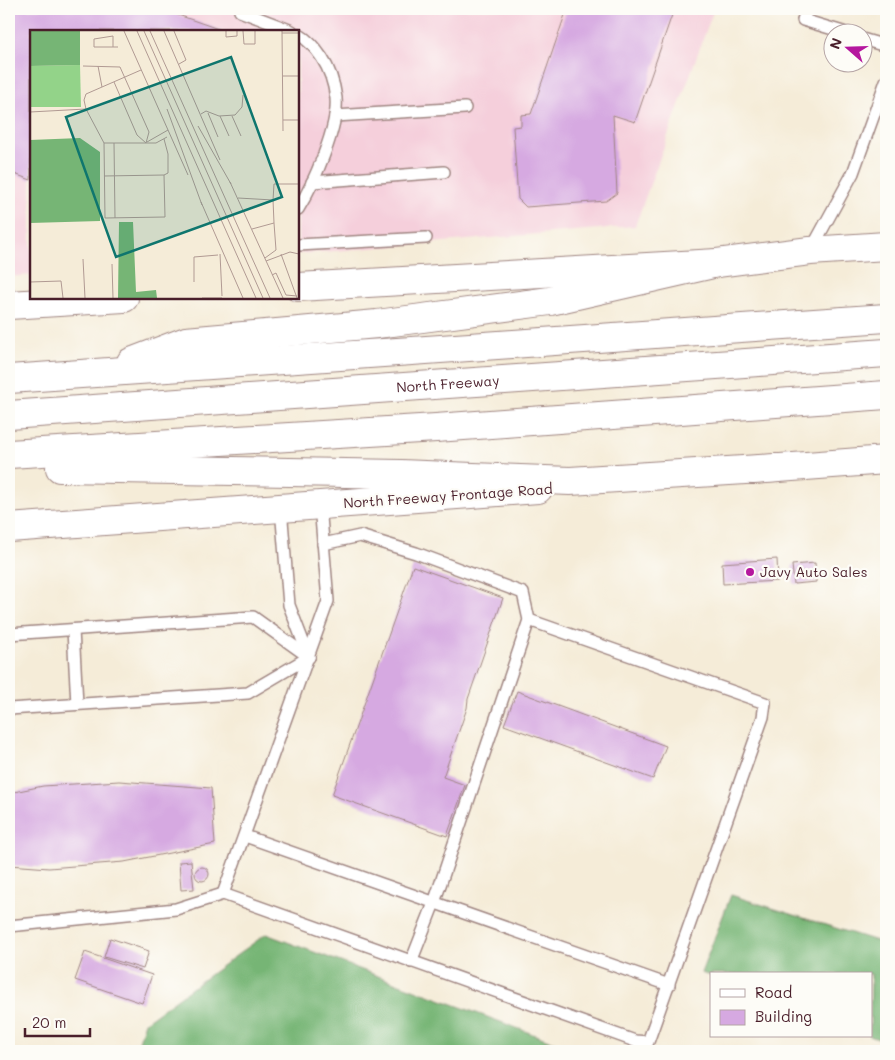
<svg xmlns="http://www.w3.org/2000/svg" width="895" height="1060" viewBox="0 0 895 1060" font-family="Mali,sans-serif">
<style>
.built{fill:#f5cfdb}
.forest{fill:#76b575;stroke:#606a50}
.building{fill:#d6a9e1}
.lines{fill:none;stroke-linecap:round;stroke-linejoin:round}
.lane-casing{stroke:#a08682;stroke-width:14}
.secondary-casing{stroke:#a08682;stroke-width:30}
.highway-casing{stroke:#a08682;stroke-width:30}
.lane{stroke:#fff;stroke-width:11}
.secondary{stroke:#fff;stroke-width:28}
.highway{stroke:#fff;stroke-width:28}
.poi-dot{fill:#b5179e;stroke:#fdfcf7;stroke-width:2}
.labels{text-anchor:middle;stroke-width:4.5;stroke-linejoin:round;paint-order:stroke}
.street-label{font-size:14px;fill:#4a1f2b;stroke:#fdfcf7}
.poi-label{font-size:14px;fill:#4a1f2b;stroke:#fdfcf7;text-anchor:start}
.inset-road{fill:none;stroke:#b19a93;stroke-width:1}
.view{fill:#0f766e;fill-opacity:0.15;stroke:#0f766e;stroke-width:2.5}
.inset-edge{fill:none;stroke:#4a1f2b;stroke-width:2.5}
</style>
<rect width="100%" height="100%" fill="#fdfcf7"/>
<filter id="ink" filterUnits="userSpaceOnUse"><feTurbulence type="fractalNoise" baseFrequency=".02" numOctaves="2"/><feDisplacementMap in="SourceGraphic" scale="10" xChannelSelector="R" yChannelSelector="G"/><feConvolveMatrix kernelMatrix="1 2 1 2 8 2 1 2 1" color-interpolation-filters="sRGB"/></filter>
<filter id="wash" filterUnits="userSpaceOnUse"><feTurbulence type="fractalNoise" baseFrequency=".0096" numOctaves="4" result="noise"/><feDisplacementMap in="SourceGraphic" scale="20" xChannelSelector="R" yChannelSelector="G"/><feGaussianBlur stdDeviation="1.12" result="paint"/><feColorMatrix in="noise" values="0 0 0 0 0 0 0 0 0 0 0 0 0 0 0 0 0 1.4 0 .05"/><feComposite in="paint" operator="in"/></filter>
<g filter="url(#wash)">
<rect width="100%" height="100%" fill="#f5ecd8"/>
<path class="built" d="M 9,9 L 714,9 L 635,226 L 298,254 L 298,31 L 31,31 L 31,275 L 9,277 Z"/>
<g class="forest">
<path d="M 731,895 L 886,944 L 886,1042 L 870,1036 L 871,974 L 711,974 L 711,976 L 701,973 Z"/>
<path d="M 266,934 L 578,1051 L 136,1051 L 145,1022 Z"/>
</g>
<g id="blocks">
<g class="building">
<path d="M 12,9 L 161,9 L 224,31 L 31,31 L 31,180 L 9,172 L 9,17 Z"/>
<path d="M 567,9 L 674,9 L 635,122 L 613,115 L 617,193 L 606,201 L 526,207 L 518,199 L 513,127 L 521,126 L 521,115 L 531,114 Z"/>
<path d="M 777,559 L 778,581 L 723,584 L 722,563 Z"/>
<path d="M 815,563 L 816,582 L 794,584 L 792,565 Z"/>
<path d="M 413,566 L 503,598 L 468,699 L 467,708 L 443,777 L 465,785 L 447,836 L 332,795 Z"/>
<path d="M 517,691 L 666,746 L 653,779 L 504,725 Z"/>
<path d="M 119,781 L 211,788 L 215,844 L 124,862 L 49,868 L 9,865 L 9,793 L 43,786 Z"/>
<path d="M 191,861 L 194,889 L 181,890 L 179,862 Z"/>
<circle cx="202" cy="874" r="7"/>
<path d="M 110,938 L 149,951 L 143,969 L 104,957 Z"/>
<path d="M 85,952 L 152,975 L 142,1003 L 75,980 Z"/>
</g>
</g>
</g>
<g filter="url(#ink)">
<use href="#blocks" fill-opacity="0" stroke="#a08682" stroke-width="1"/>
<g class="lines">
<g class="lane-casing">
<g id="lane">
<path d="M 807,9 L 803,20 L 843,32"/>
<path d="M 240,11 L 292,31"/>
<path d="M 298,34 C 307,39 316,49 322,58 C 330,70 334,83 336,98 C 339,126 313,185 298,209"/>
<path d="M 862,39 L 886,46"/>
<path d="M 335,116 L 465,108"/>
<path d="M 312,182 L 444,172"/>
<path d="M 298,245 L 426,238"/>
<path d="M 811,250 L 853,173 L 886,81"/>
<path d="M 281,508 L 289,605 L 309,657"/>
<path d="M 323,544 L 360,536 L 416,553 L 523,593 L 529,620 L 434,903 L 411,962"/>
<path d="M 73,630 L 77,704"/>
<path d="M 9,634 L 253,617 L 309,657"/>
<path d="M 9,709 L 248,693 L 309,657"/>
<path d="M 245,836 L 669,985"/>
<path d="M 223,894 L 328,601 L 320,505"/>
<path d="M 9,926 L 176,909 L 223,894 L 635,1041 L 648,1042 L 763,717 L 765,703 L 529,620"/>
</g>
</g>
<g class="secondary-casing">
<g id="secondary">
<path d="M 298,287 L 717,263 L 810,251 L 886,246"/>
<path d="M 9,305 L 124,298"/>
<path d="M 753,470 L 886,460"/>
<path d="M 9,528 L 538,489"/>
</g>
</g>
<g class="highway-casing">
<g id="highway">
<path d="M 131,362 L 186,341 L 377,324 L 550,301 L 717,263"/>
<path d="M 9,379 L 886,318"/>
<path id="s1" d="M 9,415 L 886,353"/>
<path d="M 9,454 L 436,428 L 886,395"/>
<path d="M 60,468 L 401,474 L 570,481 L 776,468"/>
</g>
</g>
<use href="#lane" class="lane"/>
<use href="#secondary" class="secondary"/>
<use href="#highway" class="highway"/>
</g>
</g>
<circle class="poi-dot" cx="750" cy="572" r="5"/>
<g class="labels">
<g class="street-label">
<text dy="5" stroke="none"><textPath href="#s1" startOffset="440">North Freeway</textPath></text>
<text transform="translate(448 496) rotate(-4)" y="5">North Freeway Frontage Road</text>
</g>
<g class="poi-label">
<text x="760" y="577">Javy Auto Sales</text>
</g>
</g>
<g transform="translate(30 30)">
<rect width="269" height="269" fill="#f5ecd8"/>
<path d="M 50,35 L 51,77 L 0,77 L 0,36 Z" fill="#93d389"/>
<path d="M 0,1 L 50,1 L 50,35 L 0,36 ZM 50,108 L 70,122 L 70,191 L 0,193 L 0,110 ZM 89,192 L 103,192 L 106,262 L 126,260 L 127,268 L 88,268 Z" fill="#76b575"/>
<path class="inset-road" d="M 94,1 L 158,145M 107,1 L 226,268M 114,1 L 233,268M 120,1 L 240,268M 134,1 L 190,130M 144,1 L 156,30 L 149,34M 196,1 L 196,7 L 207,6 L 207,1M 213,1 L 214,14 L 225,14 L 225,1M 252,1 L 253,101M 252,3 L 269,3M 83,17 L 83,6 L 64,9 L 64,17 L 88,17M 53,36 L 90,37 L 119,102 L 116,113M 68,36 L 72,57M 253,46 L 269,46M 84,52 L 107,105 L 116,113M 56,79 L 74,113 L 75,188 L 135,187 L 134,145 L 138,143 L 138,124 L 134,109M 137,79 L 172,175M 0,82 L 56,79 L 54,70 L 56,64 L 111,40M 178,83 L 188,107M 171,84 L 176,81 L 189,86 L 205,85 L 212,77 L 213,65M 190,86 L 199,106M 202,86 L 211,106M 253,90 L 269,90M 168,96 L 201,154M 117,112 L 138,100M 74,113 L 126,113 L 137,107M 84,113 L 85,188M 74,146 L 134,145M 200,152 L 253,268M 208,168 L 243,170 L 244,154 L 269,154M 171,172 L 213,268M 222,199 L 244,193 L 243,170M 190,224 L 192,266M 251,224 L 267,268M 235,228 L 246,220 L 244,193M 53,229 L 55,268M 236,231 L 260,222 L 269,224M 82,234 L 83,268M 242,245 L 246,243 L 256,265 L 267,266M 0,252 L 31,251 L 33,268M 164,252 L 164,227 L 188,225M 172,268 L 192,268"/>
<path class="view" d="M 201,27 L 252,167 L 86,227 L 36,87 Z"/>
<rect width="269" height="269" class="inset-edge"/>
</g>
<rect width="895" height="1060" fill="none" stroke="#fdfcf7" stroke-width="30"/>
<rect x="710" y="972" width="162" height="65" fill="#fdfcf7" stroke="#b5a4a5"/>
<rect x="720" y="989" width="25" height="8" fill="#ffffff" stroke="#b5a4a5"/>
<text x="755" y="998" font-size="15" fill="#4a1f2b">Road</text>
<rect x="720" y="1010" width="25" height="15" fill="#d6a9e1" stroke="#b5a4a5"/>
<text x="755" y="1022" font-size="15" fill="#4a1f2b">Building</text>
<g transform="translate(848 48) rotate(290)"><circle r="24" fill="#fdfcf7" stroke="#b5a4a5"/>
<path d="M0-4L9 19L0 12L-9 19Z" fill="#b5179e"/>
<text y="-8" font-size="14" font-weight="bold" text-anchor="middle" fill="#4a1f2b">N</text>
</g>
<path d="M25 1028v8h65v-8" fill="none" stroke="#4a1f2b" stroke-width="2.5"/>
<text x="32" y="1028" font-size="15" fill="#4a1f2b" stroke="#fdfcf7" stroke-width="4" paint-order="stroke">20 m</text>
</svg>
